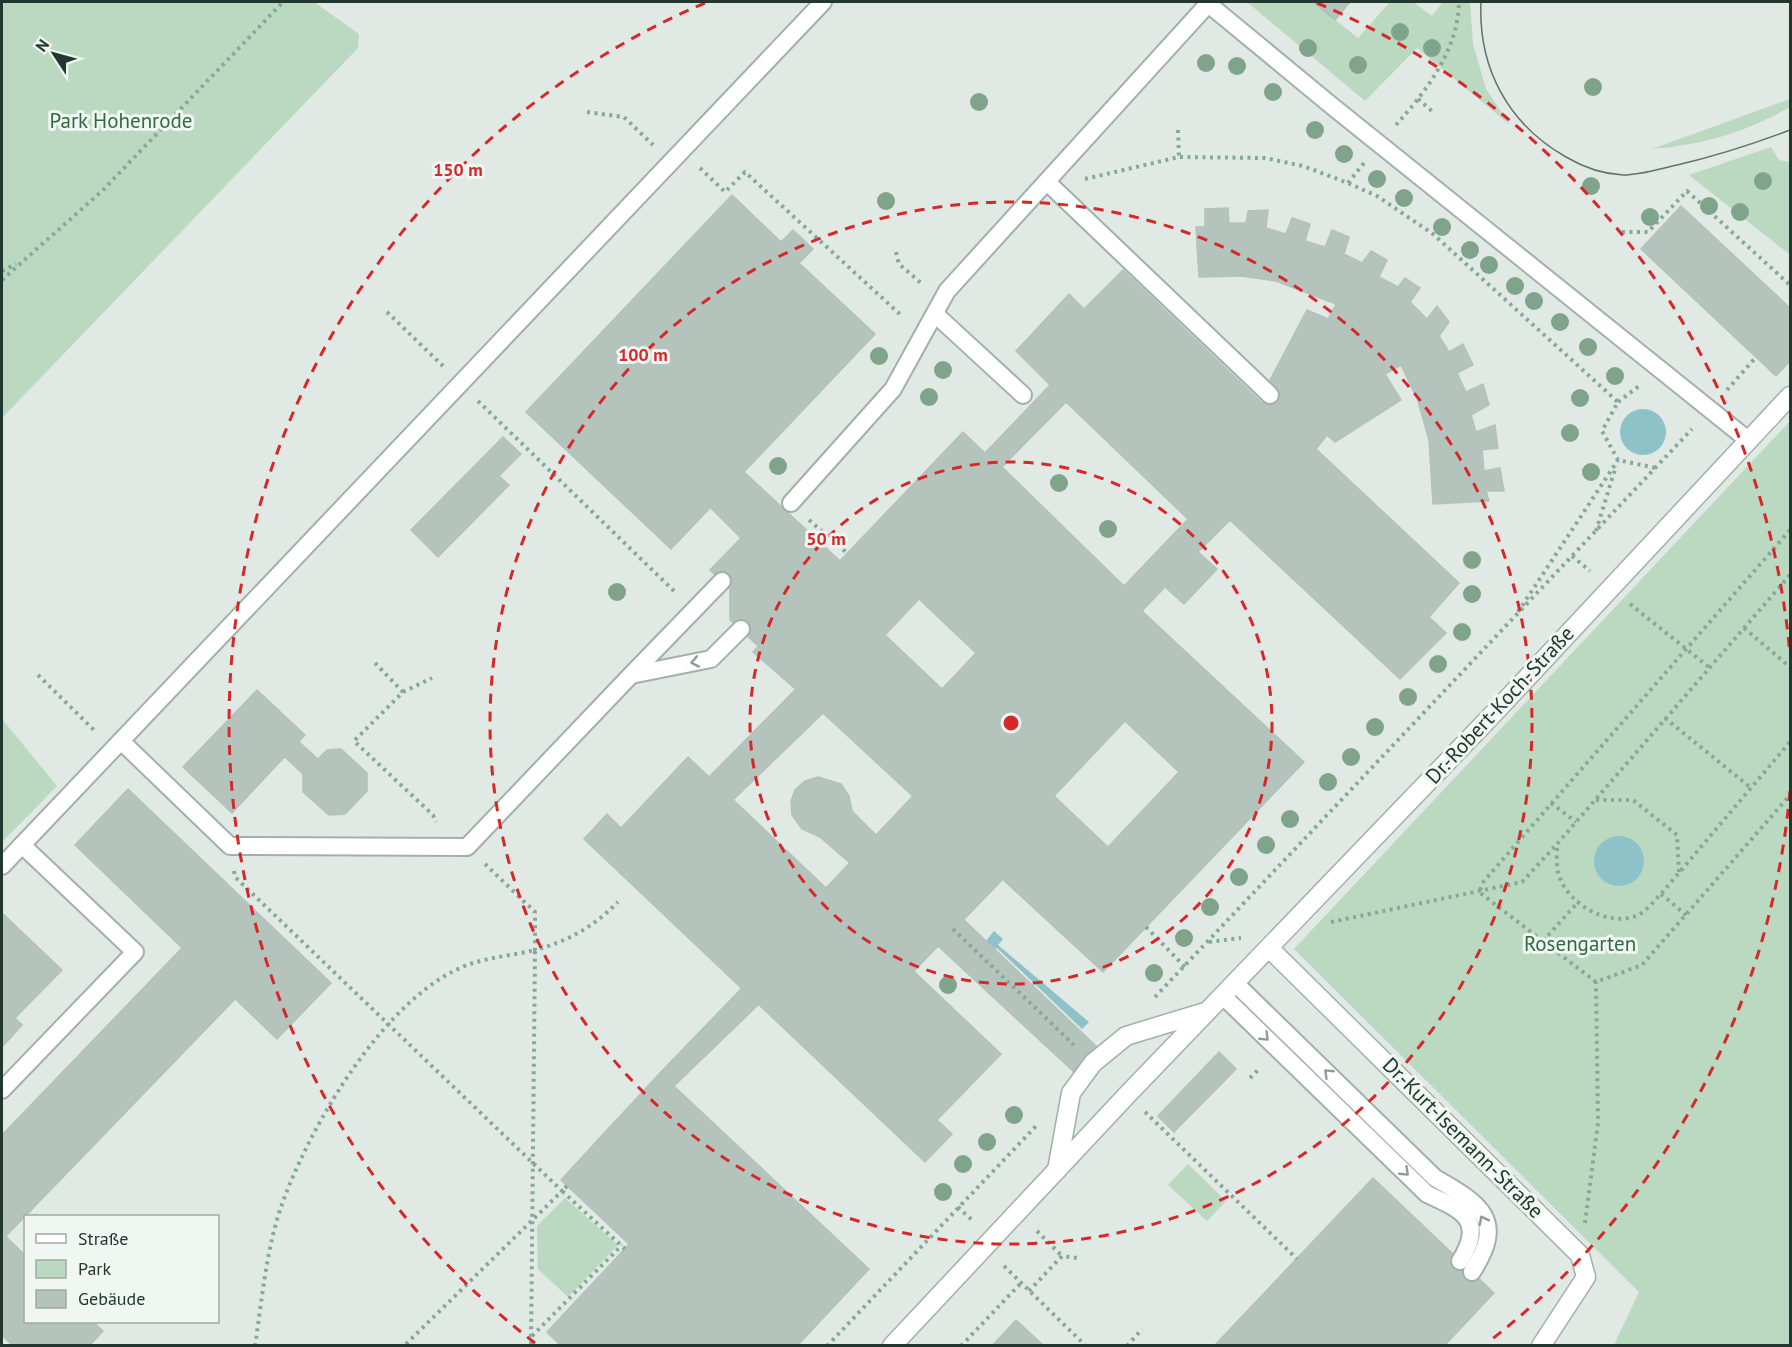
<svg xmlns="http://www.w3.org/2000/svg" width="1792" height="1347" viewBox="0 0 1792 1347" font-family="'PT Sans',sans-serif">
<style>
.green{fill:#bbd8c1}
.water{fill:#8dc2c8}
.building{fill:#b5c3bd;stroke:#b3c2bb;stroke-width:1.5;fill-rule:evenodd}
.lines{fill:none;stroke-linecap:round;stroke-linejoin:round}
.lane-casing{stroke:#a3b0aa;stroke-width:20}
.street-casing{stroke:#a3b0aa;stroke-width:21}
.path{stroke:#84a99b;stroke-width:4;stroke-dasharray:3 4.5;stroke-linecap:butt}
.lane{stroke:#fff;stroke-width:16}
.street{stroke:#fff;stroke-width:18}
.tram{stroke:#5d736c;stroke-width:1.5}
.tree{fill:#80a38c}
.oneway{stroke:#909b98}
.ring{fill:none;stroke:#d62828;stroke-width:3;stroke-dasharray:10 8}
.labels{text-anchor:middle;stroke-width:6;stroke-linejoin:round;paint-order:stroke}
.park-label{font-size:21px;fill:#316944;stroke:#f0f6f2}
.street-label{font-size:21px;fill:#223730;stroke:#f0f6f2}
.centre{fill:#d62828;stroke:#f0f6f2;stroke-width:3}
.ring-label{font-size:18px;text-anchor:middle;font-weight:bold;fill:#d62828;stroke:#f0f6f2;stroke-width:6;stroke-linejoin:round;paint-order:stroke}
</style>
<rect width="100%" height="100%" fill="#e0e9e4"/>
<g class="green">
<path d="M 2,2 L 314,2 L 359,34 L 358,48 L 2,418 Z"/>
<path d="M 1247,2 L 1313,2 L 1358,38 L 1390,2 L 1413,2 L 1432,16 L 1443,2 L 1470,2 L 1473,44 L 1486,89 L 1510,125 L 1417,48 L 1365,101 Z"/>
<path d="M 1790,99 L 1790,107 C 1746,132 1703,145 1652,149 Z"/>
<path d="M 1771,147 L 1779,160 L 1790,162 L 1790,255 L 1689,175 Z"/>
<path d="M 1790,421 L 1790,1345 L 1614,1345 L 1639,1292 L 1294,949 Z"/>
<path d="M 2,719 L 57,786 L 2,842 Z"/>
<path d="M 1188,1164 L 1226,1201 L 1207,1221 L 1168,1185 Z"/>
<path d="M 565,1198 L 618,1245 L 568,1297 L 538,1269 L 537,1226 Z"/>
</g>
<g class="water">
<circle cx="1643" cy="432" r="23"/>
<circle cx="1619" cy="861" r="25"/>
<path d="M 994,931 L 1003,939 L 998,945 L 1089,1022 L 1082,1029 L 997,948 L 994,949 L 986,941 Z"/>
</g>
<g class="building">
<path d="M 1313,2 L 1350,2 L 1335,20 Z"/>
<path d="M 732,195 L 781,242 L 793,230 L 813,249 L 799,263 L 875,334 L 671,549 L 526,412 Z"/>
<path d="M 1681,206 L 1790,308 L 1790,361 L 1776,376 L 1641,249 Z"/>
<path d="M 1228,208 L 1229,223 L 1246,223 L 1248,211 L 1268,210 L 1266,228 L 1286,234 L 1292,218 L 1310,224 L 1305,241 L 1325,247 L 1332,230 L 1349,237 L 1344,254 L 1362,263 L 1371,251 L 1387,260 L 1379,277 L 1398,287 L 1405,278 L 1420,288 L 1410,302 L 1427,319 L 1437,306 L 1449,322 L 1439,336 L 1449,352 L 1463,344 L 1473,365 L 1457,373 L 1466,392 L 1483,384 L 1489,405 L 1471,415 L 1476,432 L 1495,425 L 1498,448 L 1482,450 L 1484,471 L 1500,468 L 1504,491 L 1486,491 L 1489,501 L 1433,504 L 1429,440 L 1418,401 L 1401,365 L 1385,374 L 1401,400 L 1335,442 L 1327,435 L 1316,449 L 1459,583 L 1429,617 L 1446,633 L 1400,679 L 1230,520 L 1198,552 L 1217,569 L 1184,604 L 1165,587 L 1142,611 L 1304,762 L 1103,972 L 823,713 L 753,652 L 963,432 L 985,453 L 1050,385 L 1016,351 L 1069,294 L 1084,309 L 1123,270 L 1262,403 L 1277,388 L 1270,380 L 1307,310 L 1328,319 L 1336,304 L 1276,281 L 1242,276 L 1199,277 L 1196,227 L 1205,227 L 1205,209 ZM 1066,402 L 1188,519 L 1124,586 L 1002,467 ZM 919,599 L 976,653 L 942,689 L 885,635 ZM 1125,721 L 1179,772 L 1108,847 L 1054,796 Z"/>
<path d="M 503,437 L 521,454 L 499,476 L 509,485 L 438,557 L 411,530 Z"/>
<path d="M 744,472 L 839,560 L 758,646 L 730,620 L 730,589 L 710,570 L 741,538 L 710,507 Z"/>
<path d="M 796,689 L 823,713 L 733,800 L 709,777 Z"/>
<path d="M 257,690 L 305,735 L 232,813 L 183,767 Z"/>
<path d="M 299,742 L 318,759 L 327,750 L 341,749 L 367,773 L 367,791 L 345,814 L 329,815 L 303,792 L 303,774 L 285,757 Z"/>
<path d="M 688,757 L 1001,1054 L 937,1120 L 952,1134 L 925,1162 L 584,839 L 607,814 L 621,828 Z"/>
<path d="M 818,777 L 841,784 L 849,796 L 852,811 L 876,835 L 850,863 L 820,837 L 802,829 L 792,815 L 791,801 L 795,790 L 805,781 Z"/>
<path d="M 128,789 L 331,983 L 277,1039 L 75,845 Z"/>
<path d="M 913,796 L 1003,879 L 914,971 L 826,888 Z"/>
<path d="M 2,913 L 62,970 L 15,1018 L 22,1025 L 2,1047 Z"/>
<path d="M 963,919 L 1098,1048 L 1074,1072 L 938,946 Z"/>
<path d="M 182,948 L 235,999 L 5,1237 L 2,1233 L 2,1135 Z"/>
<path d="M 741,989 L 758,1005 L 674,1086 L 660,1073 Z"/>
<path d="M 1219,1052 L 1236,1069 L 1174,1132 L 1158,1116 Z"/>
<path d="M 660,1073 L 869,1269 L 797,1346 L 561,1346 L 547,1332 L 664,1207 L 595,1143 Z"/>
<path d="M 595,1143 L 664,1207 L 629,1244 L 561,1180 Z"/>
<path d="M 1373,1178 L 1494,1293 L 1444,1346 L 1214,1346 Z"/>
<path d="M 2,1233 L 26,1256 L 26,1322 L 93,1322 L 103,1331 L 89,1346 L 13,1346 L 2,1335 Z"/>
<path d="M 1016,1320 L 1044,1346 L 992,1346 Z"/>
</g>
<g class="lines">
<g class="lane-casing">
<g id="lane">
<path d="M 1206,2 L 1332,106 L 1748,440"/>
<path d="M 1047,182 L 1270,395"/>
<path d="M 935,314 L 1023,395"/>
<path d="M 791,503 L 893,389 L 947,291 L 1208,4"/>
<path d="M 722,581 L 631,675 L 711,659 L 741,629"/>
<path d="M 121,741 L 230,846 L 467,847 L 631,675"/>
<path d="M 2,866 L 823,2"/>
<path d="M 1235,983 L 1435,1178 C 1481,1204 1506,1220 1472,1272"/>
<path d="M 1223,996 L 1427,1194 C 1462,1210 1486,1220 1460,1261"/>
<path d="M 2,1090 L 135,952 L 22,845"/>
</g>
</g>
<g class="street-casing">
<g id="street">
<path d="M 1270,949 L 1580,1255 L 1586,1277 L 1541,1346"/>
<path d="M 1057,1170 L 1071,1093 L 1093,1063 L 1126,1036 L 1205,1012"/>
<path d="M 892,1346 L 1127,1095 L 1496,711 L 1790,396"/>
</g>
</g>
<g class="path">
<path d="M 1418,99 L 1432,111"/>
<path d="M 587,112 L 624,117 L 653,145"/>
<path d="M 1396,125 C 1427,90 1458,50 1459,2"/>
<path d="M 1178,130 L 1179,157"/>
<path d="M 700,168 L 725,192 L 745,172 L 903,317"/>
<path d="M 1085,179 L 1179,157 L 1265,158 L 1303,166 L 1348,183 L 1377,196 L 1433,234 L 1618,402 L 1602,431 L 1618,460 L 1656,468"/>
<path d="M 1348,183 L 1364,163"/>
<path d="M 1622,232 L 1648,232 L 1687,191 L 1790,285"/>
<path d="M 896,252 L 899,264 L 921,283"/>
<path d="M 2,271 L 16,264"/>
<path d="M 2,280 L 102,191 L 283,2"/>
<path d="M 387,312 L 443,366"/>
<path d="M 1727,390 L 1756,357"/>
<path d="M 478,401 L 675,592"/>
<path d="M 1618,402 L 1639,386"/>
<path d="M 809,520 L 846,552"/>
<path d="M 1790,530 L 1484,881 L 1479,892 L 1596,982 L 1642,965 L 1790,795"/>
<path d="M 1596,531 L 1616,466"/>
<path d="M 1572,556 L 1590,571"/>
<path d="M 1790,575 L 1557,844 C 1557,853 1556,864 1558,872 C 1565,903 1610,930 1640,914 C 1647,910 1655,900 1661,894 L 1790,742"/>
<path d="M 1630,604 L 1710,668"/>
<path d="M 1518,612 L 1618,460"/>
<path d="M 1744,628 L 1790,667"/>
<path d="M 375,663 L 403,692 L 354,741 L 433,815 L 436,822"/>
<path d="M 38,675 L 95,731"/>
<path d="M 403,692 L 432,678"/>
<path d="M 1665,718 L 1751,788"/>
<path d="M 1596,800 L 1633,800 L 1677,835 L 1679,872"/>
<path d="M 1551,803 L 1576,822"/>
<path d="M 485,864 L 535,912 L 535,950 C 569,941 593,927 618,902"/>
<path d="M 234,871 L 235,877 L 562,1191 L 404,1346"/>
<path d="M 1661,894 L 1686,915"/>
<path d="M 1331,922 L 1522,882 L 1557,844"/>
<path d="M 1146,927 L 1185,967"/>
<path d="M 953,929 L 1074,1045"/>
<path d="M 1543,941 L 1579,901"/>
<path d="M 1209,942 L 1241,938"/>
<path d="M 1155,997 L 1692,429"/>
<path d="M 1250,1078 L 1259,1069"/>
<path d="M 1145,1112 L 1297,1259"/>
<path d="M 567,1186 L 562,1191 L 625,1249"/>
<path d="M 958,1207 L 973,1221"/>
<path d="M 1585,1223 L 1598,1123 L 1596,982"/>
<path d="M 1037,1231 L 1062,1256"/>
<path d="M 1004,1266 L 1086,1346"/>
<path d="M 1029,1291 L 1062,1256 L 1077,1258"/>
<path d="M 532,1336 L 622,1245"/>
<path d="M 255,1346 C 262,1300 266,1251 281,1207 C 309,1127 388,990 473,963 C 492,957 515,955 535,950 L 531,1346"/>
<path d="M 827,1346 L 1037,1125"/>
<path d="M 961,1346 L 1021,1283"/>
<path d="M 1127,1346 L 1142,1329"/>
</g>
<use href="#lane" class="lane"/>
<use href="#street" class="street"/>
<path class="tram" d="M 1481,2 C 1478,68 1508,124 1566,157 C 1583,167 1603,174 1623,175 C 1641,175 1659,169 1677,165 C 1716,156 1753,144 1790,130"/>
</g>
<g class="tree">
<circle cx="1400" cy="32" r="9"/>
<circle cx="1308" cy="48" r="9"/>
<circle cx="1432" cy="48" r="9"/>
<circle cx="1206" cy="63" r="9"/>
<circle cx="1358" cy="65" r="9"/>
<circle cx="1237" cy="66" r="9"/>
<circle cx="1593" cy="87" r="9"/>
<circle cx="1273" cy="92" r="9"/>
<circle cx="979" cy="102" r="9"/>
<circle cx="1315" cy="130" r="9"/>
<circle cx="1344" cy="154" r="9"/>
<circle cx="1377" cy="179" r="9"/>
<circle cx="1763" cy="181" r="9"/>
<circle cx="1591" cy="186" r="9"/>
<circle cx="1404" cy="198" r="9"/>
<circle cx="886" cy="201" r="9"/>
<circle cx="1709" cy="206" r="9"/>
<circle cx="1740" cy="212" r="9"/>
<circle cx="1650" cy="217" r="9"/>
<circle cx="1442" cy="227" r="9"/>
<circle cx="1470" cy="250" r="9"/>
<circle cx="1489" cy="265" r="9"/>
<circle cx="1515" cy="286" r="9"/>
<circle cx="1534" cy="301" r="9"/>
<circle cx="1560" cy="322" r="9"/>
<circle cx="1588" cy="347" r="9"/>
<circle cx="879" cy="356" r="9"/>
<circle cx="943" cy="370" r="9"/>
<circle cx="1615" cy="376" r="9"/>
<circle cx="929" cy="397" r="9"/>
<circle cx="1580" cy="398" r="9"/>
<circle cx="1570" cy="433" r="9"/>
<circle cx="778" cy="466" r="9"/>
<circle cx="1591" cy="472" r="9"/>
<circle cx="1059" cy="483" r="9"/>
<circle cx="1108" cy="529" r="9"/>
<circle cx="1472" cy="560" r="9"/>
<circle cx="617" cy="592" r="9"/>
<circle cx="1472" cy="594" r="9"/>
<circle cx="1462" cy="632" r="9"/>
<circle cx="1438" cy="664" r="9"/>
<circle cx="1408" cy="697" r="9"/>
<circle cx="1375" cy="727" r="9"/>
<circle cx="1351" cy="757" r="9"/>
<circle cx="1328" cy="782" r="9"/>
<circle cx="1290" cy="819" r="9"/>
<circle cx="1266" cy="845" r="9"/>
<circle cx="1239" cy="877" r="9"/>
<circle cx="1210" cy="907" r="9"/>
<circle cx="1184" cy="938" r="9"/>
<circle cx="1154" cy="973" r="9"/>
<circle cx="948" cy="985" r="9"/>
<circle cx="1014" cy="1115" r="9"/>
<circle cx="987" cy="1142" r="9"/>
<circle cx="963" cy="1164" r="9"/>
<circle cx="943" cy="1192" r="9"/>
</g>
<defs><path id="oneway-chevron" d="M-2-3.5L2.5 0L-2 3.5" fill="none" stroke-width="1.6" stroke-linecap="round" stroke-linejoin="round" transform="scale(1.5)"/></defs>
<g class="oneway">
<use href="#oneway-chevron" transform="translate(695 662) rotate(169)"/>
<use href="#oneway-chevron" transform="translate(1265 1037) rotate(44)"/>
<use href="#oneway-chevron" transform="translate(1328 1073) rotate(-136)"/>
<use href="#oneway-chevron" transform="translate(1405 1172) rotate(44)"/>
<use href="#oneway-chevron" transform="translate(1483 1220) rotate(-117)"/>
</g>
<g class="ring">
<circle cx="1011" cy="723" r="261"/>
<circle cx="1011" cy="723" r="521"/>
<path d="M1790 791A782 782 0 0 1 1487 1343M535 1343A782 782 0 0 1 705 3M1317 3A782 782 0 0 1 1790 655"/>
</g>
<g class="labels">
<g class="park-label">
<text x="121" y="128">Park Hohenrode</text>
<text x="1580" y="951">Rosengarten</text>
</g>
<g class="street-label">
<text transform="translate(1500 705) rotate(-47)" y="7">Dr.-Robert-Koch-Straße</text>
<text transform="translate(1463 1138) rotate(45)" y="7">Dr.-Kurt-Isemann-Straße</text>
</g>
</g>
<circle cx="1011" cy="723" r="9" class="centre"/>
<g class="ring-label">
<text x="458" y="176">150 m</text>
<text x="643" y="361">100 m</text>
<text x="826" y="545">50 m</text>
</g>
<rect width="1792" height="1347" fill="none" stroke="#223730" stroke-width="6"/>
<rect x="24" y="1215" width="195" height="108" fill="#f0f6f2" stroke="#9eaaa4" stroke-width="1.5"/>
<rect x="36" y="1234" width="30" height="9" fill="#ffffff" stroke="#9eaaa4" stroke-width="1.5"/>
<text x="78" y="1245" font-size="18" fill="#223730">Straße</text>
<rect x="36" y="1260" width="30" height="18" fill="#bbd8c1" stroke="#9eaaa4" stroke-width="1.5"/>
<text x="78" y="1275" font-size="18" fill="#223730">Park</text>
<rect x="36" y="1290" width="30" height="18" fill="#b5c3bd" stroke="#9eaaa4" stroke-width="1.5"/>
<text x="78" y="1305" font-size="18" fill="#223730">Gebäude</text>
<g transform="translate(54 54) rotate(306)" stroke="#f0f6f2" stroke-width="4.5" paint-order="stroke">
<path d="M0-4.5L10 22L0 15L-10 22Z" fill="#223730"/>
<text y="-9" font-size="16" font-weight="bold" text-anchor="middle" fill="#223730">N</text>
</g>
</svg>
